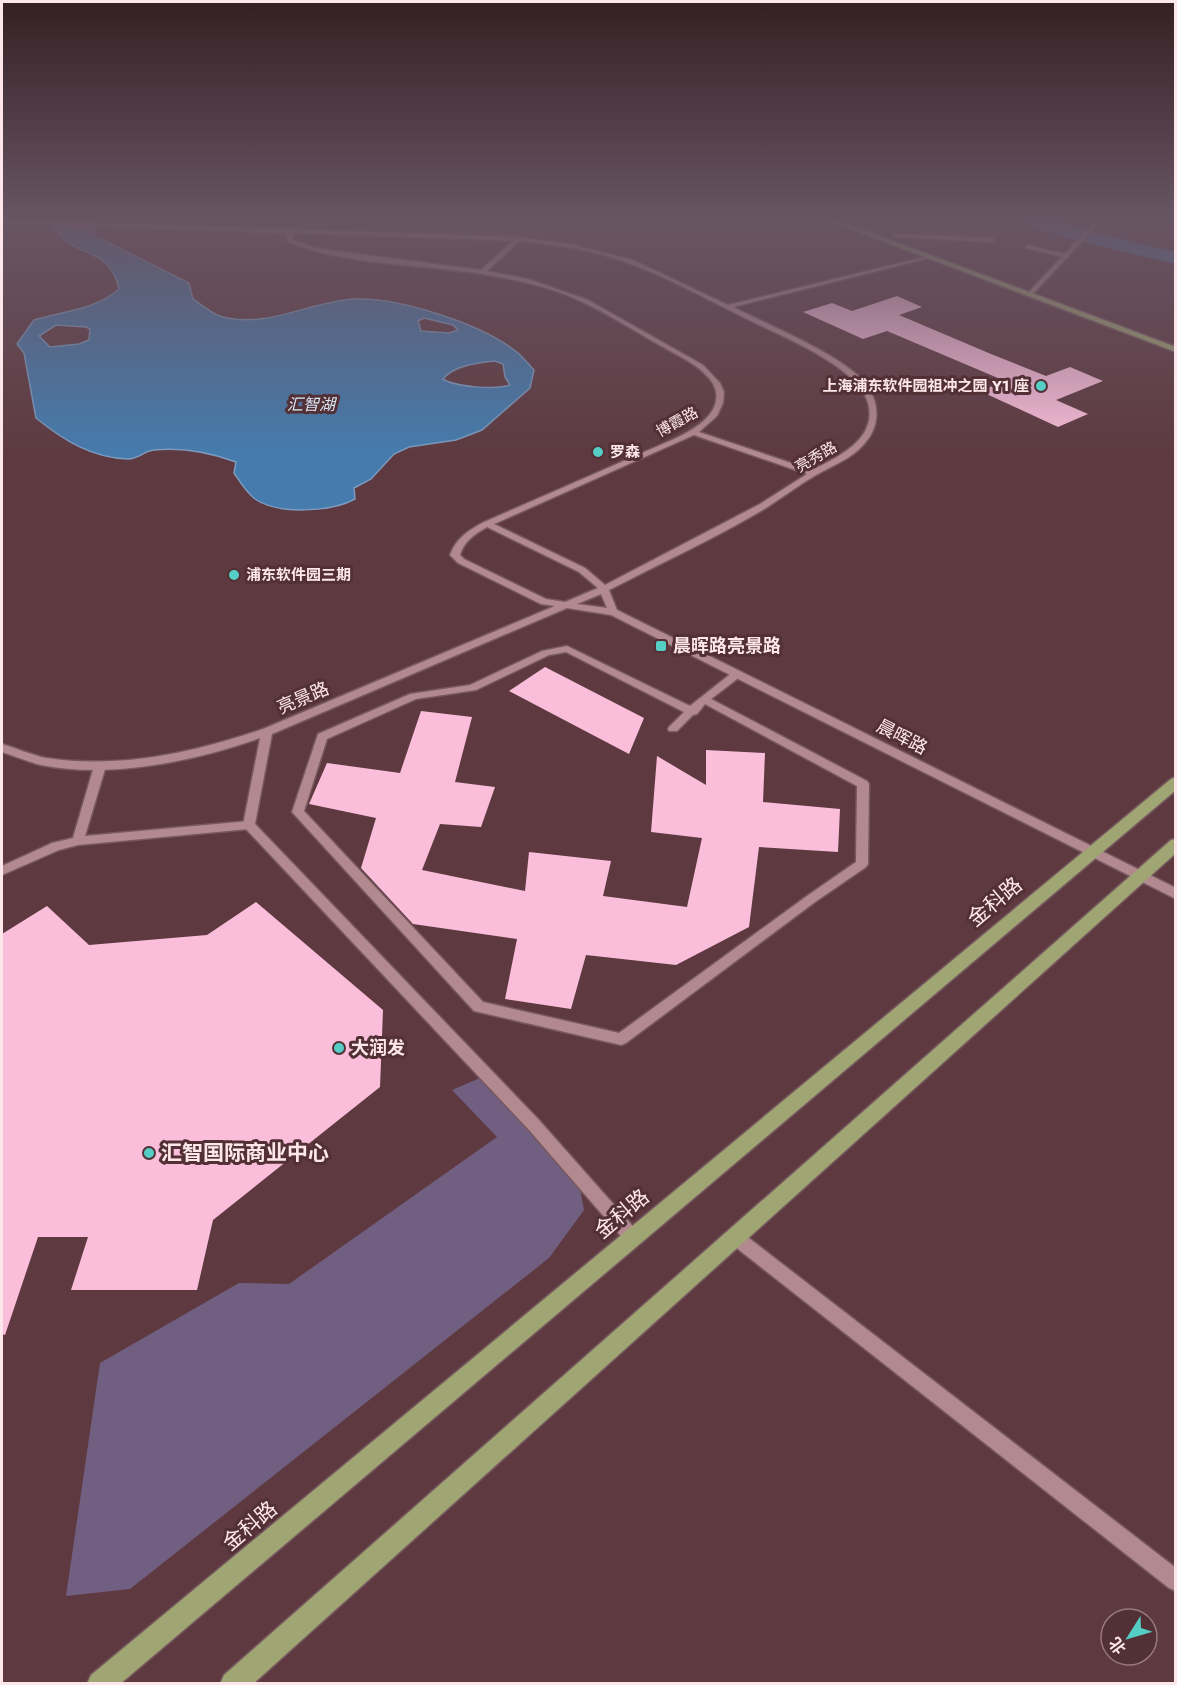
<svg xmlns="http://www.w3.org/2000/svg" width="1177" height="1685" viewBox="0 0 1177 1685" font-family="Jost,'Noto Sans SC',sans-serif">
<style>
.green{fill:#715f82}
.water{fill:#457bad;stroke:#7c9bbf;stroke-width:1.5;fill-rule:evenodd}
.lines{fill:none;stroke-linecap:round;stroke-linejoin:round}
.river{fill:#457bad;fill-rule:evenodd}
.building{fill:#fabedb}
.lane-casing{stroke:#76585e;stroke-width:3}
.street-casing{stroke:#76585e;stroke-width:3}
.primary-casing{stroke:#76585e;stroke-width:3}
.lane{fill:#b2898f;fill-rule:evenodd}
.street{fill:#b2898f;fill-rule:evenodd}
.primary{fill:#9fa573;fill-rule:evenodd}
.poi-dot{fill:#55cec5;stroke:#523036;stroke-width:2}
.labels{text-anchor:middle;stroke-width:6;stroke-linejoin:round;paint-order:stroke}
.far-poi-label{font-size:15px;font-weight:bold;fill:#fee7ea;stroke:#523036;text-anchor:start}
.far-street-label{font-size:15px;fill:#fee7ea;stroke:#523036}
.far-water-label{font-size:16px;font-style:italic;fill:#d8e6f5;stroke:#523036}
.poi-label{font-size:18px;font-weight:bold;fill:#fee7ea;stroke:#523036;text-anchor:start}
.street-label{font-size:18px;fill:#fee7ea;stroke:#523036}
.near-street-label{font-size:21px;fill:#fee7ea;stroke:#523036}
.near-poi-label{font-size:21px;font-weight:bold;fill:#fee7ea;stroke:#523036;text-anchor:start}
</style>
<rect width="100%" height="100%" fill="#5e3a40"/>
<path class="green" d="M 487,1075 L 577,1172 L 584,1210 L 549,1258 L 130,1589 L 66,1596 L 100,1363 L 239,1283 L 289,1284 L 497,1137 L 452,1090 Z"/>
<path class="water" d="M 54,227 L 88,228 L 93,235 L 189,283 L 193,299 C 201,304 211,313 220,316 C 265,330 310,301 355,299 C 400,297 484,325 518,353 C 524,358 529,365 534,370 L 530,388 L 482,430 L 456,440 L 409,447 L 394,454 L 371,479 L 354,488 L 355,499 C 331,512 278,515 255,499 C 246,492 240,482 234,473 L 236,462 C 209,452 182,447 154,450 C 144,451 139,459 128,459 C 92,458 63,440 36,418 L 24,353 L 17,344 L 34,320 C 64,311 95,310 119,289 C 109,243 72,260 54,227 ZM 424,318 L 453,325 L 458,330 L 449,333 L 421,331 L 418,321 ZM 56,325 L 86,327 L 90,329 L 89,340 L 79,344 L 50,347 L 39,336 ZM 495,361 L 503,364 L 505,377 L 510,385 C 496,390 456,387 443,379 C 454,365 478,363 495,361 Z"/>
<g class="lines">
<path class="river" d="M 1022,219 L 1051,219 L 1084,230 L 1176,252 L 1176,264 L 1071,239 L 1025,223 Z"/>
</g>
<g class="building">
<path d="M 897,296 L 922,307 L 899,315 L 991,354 L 1046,376 L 1070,367 L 1103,381 L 1056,400 L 1088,414 L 1058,427 L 980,391 L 1005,381 L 887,331 L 863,339 L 803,312 L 832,303 L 852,311 Z"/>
<path d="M 545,667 L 644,718 L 629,754 L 509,691 Z"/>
<path d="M 421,711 L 472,717 L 455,782 L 495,787 L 481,827 L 440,824 L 422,870 L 525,891 L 529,852 L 611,861 L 603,896 L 687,907 L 702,838 L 651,832 L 657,756 L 706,785 L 706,750 L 765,753 L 763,802 L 840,809 L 838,852 L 759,847 L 749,927 L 676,965 L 586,955 L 571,1009 L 505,999 L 517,939 L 413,924 L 361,868 L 376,818 L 309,804 L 327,763 L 400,773 Z"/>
<path d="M 256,902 L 383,1010 L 380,1087 L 213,1220 L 197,1290 L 71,1290 L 88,1237 L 38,1237 L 5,1335 L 2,1334 L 2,934 L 47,906 L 89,945 L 207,935 Z"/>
</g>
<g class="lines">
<g class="lane-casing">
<g id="lane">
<path d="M 892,234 L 992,238 L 995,240 L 992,242 L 894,237 Z"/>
<path d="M 1027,245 L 1069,255 L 1070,256 L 1067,258 L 1025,248 Z"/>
<path d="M 567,646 L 690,706 L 733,672 L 741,672 L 742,674 L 741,676 L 711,699 L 867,781 L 869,784 L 868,864 L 866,867 L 815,902 L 626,1043 L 621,1045 L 474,1011 L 292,812 L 318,734 L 410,694 L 470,685 L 542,651 ZM 566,652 L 684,712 L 669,727 L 668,729 L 669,731 L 677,731 L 693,715 L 697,714 L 705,704 L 857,786 L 856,862 L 807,896 L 619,1033 L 483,1002 L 304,811 L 327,739 L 416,699 L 476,690 L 549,655 Z"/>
<path d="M 100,762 L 106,766 L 85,836 L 249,821 L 255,825 L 249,829 L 78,845 L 59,850 L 2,875 L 2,866 L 52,843 L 73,838 L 94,766 Z"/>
<path d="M 735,1229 L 741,1232 L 1176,1568 L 1176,1591 L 1169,1588 L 729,1242 L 727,1237 L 729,1232 Z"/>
</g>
</g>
<g class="street-casing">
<g id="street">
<path d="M 2,219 L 519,237 L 574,245 L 633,260 L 728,305 L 929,256 L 929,258 L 733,307 C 766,324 851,358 869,388 C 880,407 879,427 865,443 C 852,459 833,465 816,475 C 799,485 783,497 766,508 C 716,538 661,563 609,590 L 617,610 L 1176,888 L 1176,899 L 611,615 L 567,608 L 272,734 L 255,824 L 539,1120 L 638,1232 L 640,1237 L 638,1242 L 632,1245 L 626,1242 L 529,1130 L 245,828 L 243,825 L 260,738 C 195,761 111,779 41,765 C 28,762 15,756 2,752 L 2,744 C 16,748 31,755 46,758 C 120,769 193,753 263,729 L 555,606 L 541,604 L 458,563 L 450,555 C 456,538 469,530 484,522 L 674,439 C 691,431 720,416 716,392 C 715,386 711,380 707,376 C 695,363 677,355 661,346 C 631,329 601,309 569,296 C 546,287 522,281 498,277 C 431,263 354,268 288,242 L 286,235 L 288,233 L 2,223 ZM 294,233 L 496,240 L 513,241 L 481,270 L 314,248 L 293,240 ZM 520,241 C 550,244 580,248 610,257 C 657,271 702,297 747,319 C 778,334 825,354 850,377 C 858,384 865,393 868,403 C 878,439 838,457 812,470 L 699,432 L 717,416 L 723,403 L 724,392 L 720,383 L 703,365 L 588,300 L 528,279 L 487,271 ZM 694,435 L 807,474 L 760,504 L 605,585 L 585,568 L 494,524 ZM 487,527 L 579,572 L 598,588 L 565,602 L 546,599 L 464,559 L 460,555 C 464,541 475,534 487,527 ZM 601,594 L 607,608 L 577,604 Z"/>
<path d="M 1097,219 L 1103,219 L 1031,296 L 1027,296 L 1027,294 Z"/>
</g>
</g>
<g class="primary-casing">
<g id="primary">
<path d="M 824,219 L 834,219 L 1176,347 L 1176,352 Z"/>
<path d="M 1176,777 L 1176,790 L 120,1684 L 87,1684 L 91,1675 L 1171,779 Z"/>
<path d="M 1176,839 L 1176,853 L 253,1684 L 220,1684 L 224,1675 L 1171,840 Z"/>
</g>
</g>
<use href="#lane" class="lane"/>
<use href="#street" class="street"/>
<use href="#primary" class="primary"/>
</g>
<linearGradient id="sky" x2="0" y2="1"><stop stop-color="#342023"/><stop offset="0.48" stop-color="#685564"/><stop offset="1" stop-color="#685564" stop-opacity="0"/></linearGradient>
<rect width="1177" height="455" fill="url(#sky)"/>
<g class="poi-dot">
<circle cx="1041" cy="386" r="6"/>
<circle cx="598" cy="452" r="6"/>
<circle cx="234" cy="575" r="6"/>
<rect x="655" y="640" width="12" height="12" rx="3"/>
<circle cx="339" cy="1048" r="6"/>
<circle cx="149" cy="1153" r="6"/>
</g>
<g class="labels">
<g class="far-poi-label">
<text x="1029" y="391" text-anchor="end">上海浦东软件园祖冲之园 Y1 座</text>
<text x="610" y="457">罗森</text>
<text x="246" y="580">浦东软件园三期</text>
</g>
<g class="far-street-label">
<text transform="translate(677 422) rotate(-29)" y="5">博霞路</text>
<text transform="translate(816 457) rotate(-30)" y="5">亮秀路</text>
</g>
<g class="far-water-label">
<text x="311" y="410">汇智湖</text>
</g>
<g class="poi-label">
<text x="673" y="652">晨晖路亮景路</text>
<text x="351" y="1054">大润发</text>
</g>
<g class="street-label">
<text transform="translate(303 698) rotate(-23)" y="6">亮景路</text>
<text transform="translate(902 737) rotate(27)" y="6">晨晖路</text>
</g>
<g class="near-street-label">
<text transform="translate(995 902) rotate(-40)" y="7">金科路</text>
<text transform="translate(622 1214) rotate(-40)" y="7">金科路</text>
<text transform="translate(250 1526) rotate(-40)" y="7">金科路</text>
</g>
<g class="near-poi-label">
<text x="161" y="1160">汇智国际商业中心</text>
</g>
</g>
<rect width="1177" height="1685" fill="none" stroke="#fee7ea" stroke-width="6"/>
<g transform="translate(1129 1637) rotate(233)"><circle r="28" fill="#523036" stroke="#97797e" stroke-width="1.5"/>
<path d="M0-4.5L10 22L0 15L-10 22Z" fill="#55cec5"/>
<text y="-9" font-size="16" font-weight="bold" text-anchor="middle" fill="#fee7ea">北</text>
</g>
</svg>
